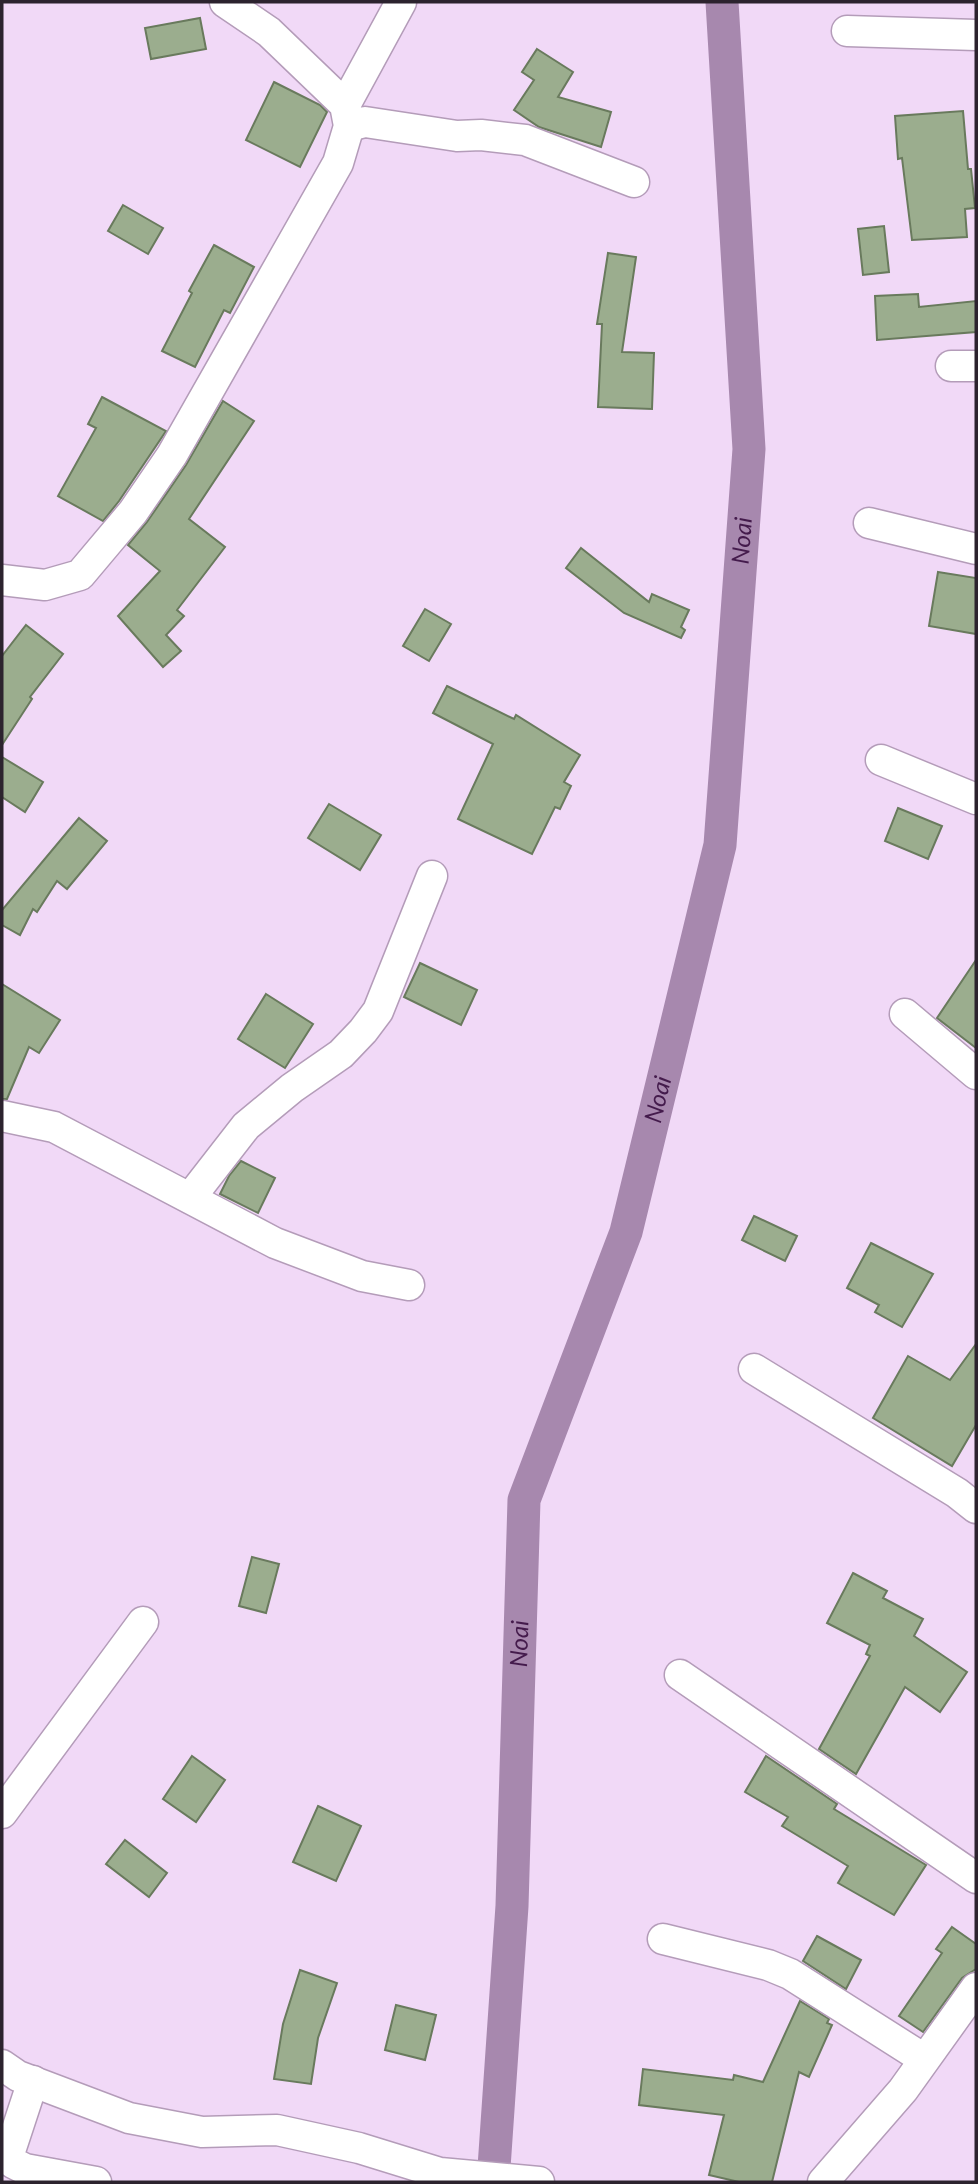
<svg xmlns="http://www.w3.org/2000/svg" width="978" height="2184" viewBox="0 0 978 2184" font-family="Lato,sans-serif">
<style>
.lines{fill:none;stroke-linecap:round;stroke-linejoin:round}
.canal{stroke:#a788ae;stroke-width:33}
.building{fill:#9bad8e;stroke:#697a5d;stroke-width:2}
.street-casing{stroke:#b49cb9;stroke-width:33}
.street{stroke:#fff;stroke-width:30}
.labels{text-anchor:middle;stroke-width:7;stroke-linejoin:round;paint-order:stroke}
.water-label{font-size:24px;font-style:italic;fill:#441b4c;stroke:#f9eafc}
</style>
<rect width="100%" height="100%" fill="#f1d9f7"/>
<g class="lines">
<path class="canal" id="s1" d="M 493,2182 L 512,1906 L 524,1500 L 626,1232 L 720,845 L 749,449 L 722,2"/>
</g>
<g class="building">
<path d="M 200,18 L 206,49 L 151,59 L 145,28 Z"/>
<path d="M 537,49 L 573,72 L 558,97 L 611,112 L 601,147 L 539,127 L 514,110 L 534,80 L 522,72 Z"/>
<path d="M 274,82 L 320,105 L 327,112 L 300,167 L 246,140 Z"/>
<path d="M 963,111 L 968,169 L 971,169 L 975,208 L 965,209 L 967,237 L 912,240 L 902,158 L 898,159 L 895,116 Z"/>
<path d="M 123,205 L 163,228 L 148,254 L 108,231 Z"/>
<path d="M 884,226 L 889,272 L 863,275 L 858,229 Z"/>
<path d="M 214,245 L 254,267 L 230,313 L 224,310 L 195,367 L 162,351 L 192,293 L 189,291 Z"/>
<path d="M 608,253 L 636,257 L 622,352 L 654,353 L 652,409 L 598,407 L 602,324 L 597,324 Z"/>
<path d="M 918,294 L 919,307 L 976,301 L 976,332 L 877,340 L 875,296 Z"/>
<path d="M 102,397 L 166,431 L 119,501 L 103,521 L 58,496 L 96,428 L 88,424 Z"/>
<path d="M 223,401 L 254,421 L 189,519 L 225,547 L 177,610 L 184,616 L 166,635 L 181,651 L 163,667 L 118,616 L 160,571 L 128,545 L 147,522 L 186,465 Z"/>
<path d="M 581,548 L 649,602 L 652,594 L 689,610 L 681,627 L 685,630 L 681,638 L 624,613 L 566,568 Z"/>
<path d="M 938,572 L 976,578 L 976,634 L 929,626 Z"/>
<path d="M 425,609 L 451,624 L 429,661 L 403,646 Z"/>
<path d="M 26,625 L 63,654 L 30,697 L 32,699 L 2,745 L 2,656 Z"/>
<path d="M 447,686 L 514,719 L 516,715 L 580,755 L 564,782 L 571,786 L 560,809 L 555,807 L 532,854 L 458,819 L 493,744 L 433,713 Z"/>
<path d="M 2,757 L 43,782 L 25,812 L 2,797 Z"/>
<path d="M 329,804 L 381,835 L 360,870 L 308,838 Z"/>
<path d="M 898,808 L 942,826 L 928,859 L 885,841 Z"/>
<path d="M 79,818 L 107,841 L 67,889 L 57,881 L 37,912 L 33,909 L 20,935 L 2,925 L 2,910 Z"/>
<path d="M 976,960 L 976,1048 L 937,1018 Z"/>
<path d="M 420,963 L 477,990 L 461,1025 L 404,997 Z"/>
<path d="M 2,984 L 60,1020 L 39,1053 L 29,1047 L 7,1099 L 2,1099 Z"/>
<path d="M 266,994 L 313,1024 L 285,1068 L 238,1039 Z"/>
<path d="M 241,1161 L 275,1178 L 258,1213 L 220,1194 L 229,1176 Z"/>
<path d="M 754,1216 L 797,1236 L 785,1261 L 742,1240 Z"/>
<path d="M 871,1243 L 933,1274 L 902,1327 L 875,1312 L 879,1305 L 847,1288 Z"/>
<path d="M 976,1344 L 976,1425 L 952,1466 L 873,1418 L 908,1356 L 950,1380 Z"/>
<path d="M 252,1557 L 279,1564 L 266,1613 L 239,1606 Z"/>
<path d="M 853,1573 L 887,1591 L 883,1598 L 923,1619 L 914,1636 L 967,1672 L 940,1712 L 905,1687 L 856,1774 L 819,1749 L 870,1656 L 866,1654 L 870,1645 L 827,1623 Z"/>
<path d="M 192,1756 L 225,1780 L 196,1822 L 163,1799 Z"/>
<path d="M 766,1756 L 837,1804 L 834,1809 L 926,1865 L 894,1915 L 838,1883 L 848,1866 L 782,1826 L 788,1817 L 745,1792 Z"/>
<path d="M 318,1806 L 361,1826 L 336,1881 L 293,1862 Z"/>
<path d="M 125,1840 L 167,1873 L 149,1897 L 106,1864 Z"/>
<path d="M 952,1927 L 976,1944 L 976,1969 L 962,1978 L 923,2032 L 899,2016 L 942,1953 L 936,1949 Z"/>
<path d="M 817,1936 L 861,1960 L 846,1989 L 803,1961 Z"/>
<path d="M 300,1970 L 337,1983 L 318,2038 L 311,2084 L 274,2079 L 283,2024 Z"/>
<path d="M 800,2001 L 829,2019 L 827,2023 L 832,2025 L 809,2077 L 799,2072 L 772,2182 L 739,2182 L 709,2175 L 724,2115 L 639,2105 L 643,2069 L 733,2080 L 734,2075 L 763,2082 Z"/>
<path d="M 396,2005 L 436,2015 L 425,2060 L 385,2050 Z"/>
</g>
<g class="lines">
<g class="street-casing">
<g id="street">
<path d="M 847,31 L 976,35"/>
<path d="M 345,105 L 401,2"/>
<path d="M 349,126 L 365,122 L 457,136 L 481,135 L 525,140 L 634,182"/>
<path d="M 951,366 L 976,366"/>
<path d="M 869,523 L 976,549"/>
<path d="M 2,580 L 45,585 L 80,575 L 133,512 L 172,455 L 338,163 L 349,126 L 345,105 L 269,32 L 225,2"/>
<path d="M 881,760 L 976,799"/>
<path d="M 905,1014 L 976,1074"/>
<path d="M 2,1116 L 54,1127 L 275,1243 L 362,1276 L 409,1285"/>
<path d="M 190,1198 L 246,1126 L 292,1088 L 341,1054 L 363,1031 L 378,1011 L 432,876"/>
<path d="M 754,1369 L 957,1493 L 976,1508"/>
<path d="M 680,1675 L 976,1878"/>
<path d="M 2,1813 L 143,1622"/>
<path d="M 663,1939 L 768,1965 L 790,1974 L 924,2059"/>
<path d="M 2,2065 L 18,2076 L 129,2118 L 202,2132 L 277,2130 L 359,2148 L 440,2173 L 539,2182"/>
<path d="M 33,2081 L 9,2154 L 13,2163 L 25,2169 L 96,2182"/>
<path d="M 823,2182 L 903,2090 L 976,1988"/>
</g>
</g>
<use href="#street" class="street"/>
</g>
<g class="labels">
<g class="water-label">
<text dy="8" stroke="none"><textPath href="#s1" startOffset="1673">Noai</textPath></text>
<text dy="8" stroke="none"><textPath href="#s1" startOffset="1106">Noai</textPath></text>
<text dy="8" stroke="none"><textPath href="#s1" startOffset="539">Noai</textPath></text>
</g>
</g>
<rect width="978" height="2184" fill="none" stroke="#2c232e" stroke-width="7"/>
</svg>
